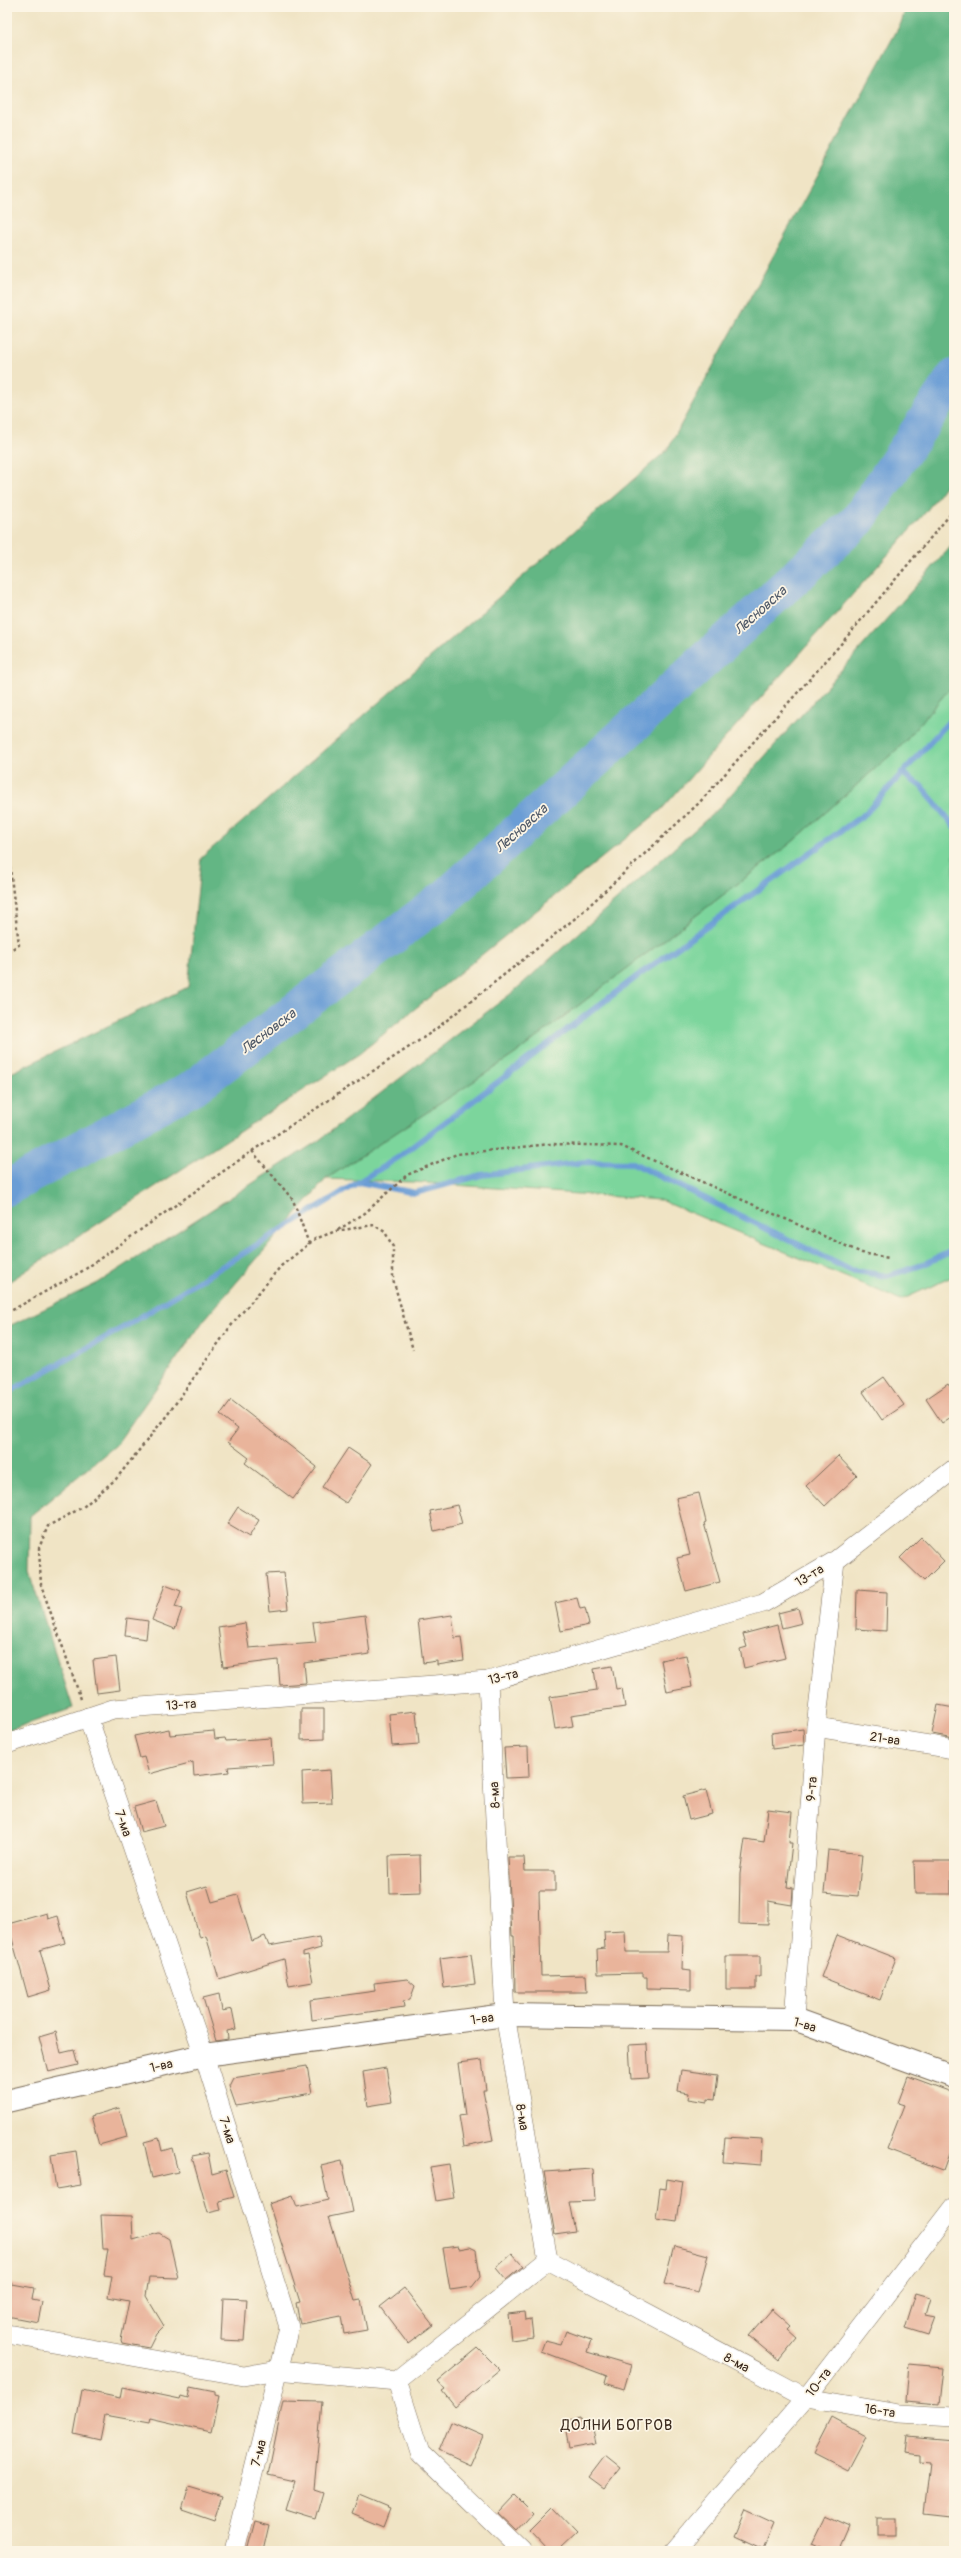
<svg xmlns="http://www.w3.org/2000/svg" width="961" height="2558" viewBox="0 0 961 2558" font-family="Pangolin,sans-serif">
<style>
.green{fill:#7bd59c;stroke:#5b805d}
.forest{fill:#64b684;stroke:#507051}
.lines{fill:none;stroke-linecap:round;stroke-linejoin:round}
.stream{stroke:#6a9dd5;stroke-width:6}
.river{stroke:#6a9dd5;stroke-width:36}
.building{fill:#e9b49b}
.minor-casing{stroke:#7a6b58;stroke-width:20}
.tertiary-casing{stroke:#7a6b58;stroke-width:24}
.path{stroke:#7a6b58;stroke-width:2.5;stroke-dasharray:3 3;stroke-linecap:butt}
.minor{stroke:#fff;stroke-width:19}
.tertiary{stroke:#fff;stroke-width:22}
.labels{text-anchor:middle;stroke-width:3.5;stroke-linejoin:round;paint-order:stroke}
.street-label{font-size:13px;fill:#3b2a1e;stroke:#fcf5e5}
.water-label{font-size:14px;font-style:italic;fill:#4e5867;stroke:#fcf5e5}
.quarter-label{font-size:15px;letter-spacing:1px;fill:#3b2a1e;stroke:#fcf5e5}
</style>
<rect width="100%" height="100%" fill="#fcf5e5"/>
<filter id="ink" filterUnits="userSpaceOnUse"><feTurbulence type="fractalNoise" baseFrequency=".025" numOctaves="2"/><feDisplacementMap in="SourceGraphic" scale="8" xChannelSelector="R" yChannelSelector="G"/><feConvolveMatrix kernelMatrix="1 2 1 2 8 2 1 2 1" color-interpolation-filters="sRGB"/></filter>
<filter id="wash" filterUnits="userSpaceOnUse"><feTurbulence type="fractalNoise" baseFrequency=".012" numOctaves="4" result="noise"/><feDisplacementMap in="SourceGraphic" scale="16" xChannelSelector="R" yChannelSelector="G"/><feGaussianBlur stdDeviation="0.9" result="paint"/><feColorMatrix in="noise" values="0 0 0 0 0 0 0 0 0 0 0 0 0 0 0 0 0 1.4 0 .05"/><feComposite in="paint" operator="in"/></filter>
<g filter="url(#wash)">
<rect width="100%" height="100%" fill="#f0e4c5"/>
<path class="green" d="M 954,683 L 954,1276 L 901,1300 L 660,1200 L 413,1182 L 326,1179 L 515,1054 L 791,843 L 903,744 Z"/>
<g class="forest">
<path d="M 906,7 L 954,7 L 954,474 L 925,513 L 661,810 L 359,1054 L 7,1283 L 7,1075 L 188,987 L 201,858 L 667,450 L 901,23 Z"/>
<path d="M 954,543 L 954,683 L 903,744 L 791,843 L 515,1054 L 326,1179 L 204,1320 L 116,1445 L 30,1516 L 29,1572 L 73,1708 L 7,1731 L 7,1327 L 98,1283 L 318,1141 L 513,992 L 718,809 Z"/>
</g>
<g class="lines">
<g class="stream">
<path d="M 902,773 L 921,786 L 954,826"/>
<path d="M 359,1182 L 415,1193 L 481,1175 L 585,1162 L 633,1163 L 850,1270 L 887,1276 L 922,1265 L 954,1250"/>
<path d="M 7,1393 L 126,1326 L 399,1157 L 639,975 L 866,813 L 954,716"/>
</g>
<path class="river" d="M 7,1188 L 194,1087 L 448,895 L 858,520 L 954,377"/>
</g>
<g id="blocks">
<g class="building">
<path d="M 884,1377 L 904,1405 L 882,1420 L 863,1392 Z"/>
<path d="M 948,1384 L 954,1393 L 954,1415 L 942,1423 L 926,1399 Z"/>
<path d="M 231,1400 L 317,1467 L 293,1499 L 245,1463 L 249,1458 L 228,1442 L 238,1429 L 220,1415 Z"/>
<path d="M 348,1448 L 372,1464 L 346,1503 L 322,1487 Z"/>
<path d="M 838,1456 L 857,1476 L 825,1506 L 806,1486 Z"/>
<path d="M 699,1493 L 706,1522 L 704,1523 L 720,1582 L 686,1591 L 677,1558 L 690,1555 L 676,1498 Z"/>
<path d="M 457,1505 L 462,1524 L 434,1531 L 430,1511 Z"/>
<path d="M 238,1507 L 259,1520 L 249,1537 L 227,1524 Z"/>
<path d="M 921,1537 L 944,1561 L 924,1581 L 900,1558 Z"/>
<path d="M 284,1573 L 288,1609 L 270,1611 L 266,1574 Z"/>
<path d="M 165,1585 L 181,1591 L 175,1607 L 182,1609 L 175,1629 L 152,1620 Z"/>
<path d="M 857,1590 L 887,1592 L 886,1631 L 856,1629 Z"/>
<path d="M 577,1598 L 580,1609 L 585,1608 L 589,1625 L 561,1631 L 555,1603 Z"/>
<path d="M 798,1608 L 802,1623 L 782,1628 L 778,1613 Z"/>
<path d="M 365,1615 L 370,1654 L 304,1663 L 306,1683 L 280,1685 L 278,1660 L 223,1667 L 218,1627 L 245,1623 L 249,1648 L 316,1643 L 313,1622 Z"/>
<path d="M 452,1615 L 455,1638 L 461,1637 L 464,1661 L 437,1665 L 437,1661 L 423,1663 L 418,1620 Z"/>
<path d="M 127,1618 L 148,1621 L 146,1639 L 125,1636 Z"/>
<path d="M 777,1625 L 785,1658 L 744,1668 L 740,1649 L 747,1647 L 743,1634 Z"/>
<path d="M 686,1655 L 692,1687 L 667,1692 L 661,1660 Z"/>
<path d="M 116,1657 L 120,1690 L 97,1693 L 93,1660 Z"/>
<path d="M 612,1666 L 616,1689 L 622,1688 L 625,1707 L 571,1715 L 573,1726 L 555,1729 L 550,1697 L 597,1690 L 594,1669 Z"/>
<path d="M 938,1705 L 954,1708 L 954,1738 L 932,1734 Z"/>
<path d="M 301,1709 L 324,1709 L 324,1739 L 301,1740 Z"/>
<path d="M 416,1711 L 419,1744 L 392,1746 L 389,1714 Z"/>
<path d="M 169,1729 L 170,1735 L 214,1731 L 215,1739 L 225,1738 L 226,1741 L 271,1738 L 273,1764 L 228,1767 L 229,1772 L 194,1776 L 193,1762 L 149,1774 L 144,1757 L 140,1758 L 134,1736 Z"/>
<path d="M 803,1729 L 804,1745 L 772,1749 L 771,1733 Z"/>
<path d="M 528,1747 L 529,1777 L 506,1778 L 504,1748 Z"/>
<path d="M 330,1770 L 332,1803 L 303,1804 L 302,1772 Z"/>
<path d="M 706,1790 L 712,1814 L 689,1820 L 683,1796 Z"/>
<path d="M 156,1801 L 164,1826 L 141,1832 L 134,1807 Z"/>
<path d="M 768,1809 L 792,1812 L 789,1843 L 792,1843 L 787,1887 L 793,1888 L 792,1905 L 768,1901 L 768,1925 L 739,1924 L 740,1874 L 745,1839 L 764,1842 Z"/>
<path d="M 828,1850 L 862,1854 L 858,1896 L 824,1893 Z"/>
<path d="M 420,1855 L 421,1892 L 390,1893 L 389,1856 Z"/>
<path d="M 508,1857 L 524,1857 L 525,1871 L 555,1871 L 555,1891 L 539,1891 L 541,1976 L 586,1975 L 587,1992 L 515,1992 L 514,1936 L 512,1936 Z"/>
<path d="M 914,1861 L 951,1861 L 951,1894 L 915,1894 Z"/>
<path d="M 207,1886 L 212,1902 L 238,1895 L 252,1941 L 265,1936 L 269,1946 L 319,1937 L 321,1948 L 303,1953 L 303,1956 L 308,1955 L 313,1982 L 289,1986 L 284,1959 L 219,1979 L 206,1936 L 200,1938 L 187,1892 Z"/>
<path d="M 47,1913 L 48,1919 L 58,1916 L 65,1943 L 40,1950 L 51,1990 L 28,1997 L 8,1924 Z"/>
<path d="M 625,1931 L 626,1952 L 667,1952 L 668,1935 L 683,1936 L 682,1970 L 691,1971 L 691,1990 L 647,1989 L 647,1977 L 643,1977 L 643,1973 L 598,1974 L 597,1949 L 605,1948 L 604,1932 Z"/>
<path d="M 837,1935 L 896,1958 L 880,2000 L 821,1977 Z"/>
<path d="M 471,1954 L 475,1984 L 444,1988 L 440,1958 Z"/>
<path d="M 726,1956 L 760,1956 L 760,1977 L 756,1977 L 756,1989 L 726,1989 Z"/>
<path d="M 407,1979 L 415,1986 L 410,2000 L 403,2001 L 404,2007 L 312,2020 L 310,2000 L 375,1991 L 374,1983 Z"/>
<path d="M 219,1994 L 222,2011 L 232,2009 L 236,2029 L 227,2031 L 228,2039 L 216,2041 L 203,1998 Z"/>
<path d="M 56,2032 L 61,2053 L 74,2050 L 78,2065 L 48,2072 L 39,2037 Z"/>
<path d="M 647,2044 L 649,2078 L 631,2079 L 629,2045 Z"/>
<path d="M 482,2060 L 486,2090 L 483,2090 L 493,2140 L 464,2146 L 459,2116 L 465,2115 L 458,2063 Z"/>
<path d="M 307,2066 L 312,2093 L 236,2106 L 229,2086 L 233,2078 Z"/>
<path d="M 386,2068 L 392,2102 L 368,2106 L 363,2072 Z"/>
<path d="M 681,2070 L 718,2075 L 715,2100 L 707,2099 L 707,2102 L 688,2099 L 689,2093 L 678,2091 Z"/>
<path d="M 908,2076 L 954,2093 L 954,2140 L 943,2170 L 887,2149 L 904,2105 L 898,2103 Z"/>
<path d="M 119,2108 L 127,2137 L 99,2145 L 91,2116 Z"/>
<path d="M 725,2137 L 762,2139 L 761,2165 L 723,2162 Z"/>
<path d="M 159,2138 L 162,2151 L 172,2148 L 178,2172 L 152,2178 L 144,2142 Z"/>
<path d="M 76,2151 L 81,2185 L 56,2189 L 51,2155 Z"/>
<path d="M 208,2153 L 212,2174 L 226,2170 L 234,2197 L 219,2201 L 221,2210 L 208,2213 L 192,2156 Z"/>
<path d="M 342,2161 L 353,2212 L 329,2217 L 355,2301 L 361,2300 L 367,2330 L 344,2334 L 341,2316 L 300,2324 L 296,2303 L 300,2302 L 269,2204 L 293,2196 L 297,2207 L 328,2200 L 321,2166 Z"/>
<path d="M 449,2164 L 454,2198 L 436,2201 L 430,2167 Z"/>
<path d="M 593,2169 L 595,2201 L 569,2202 L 575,2232 L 555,2235 L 544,2172 Z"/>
<path d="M 667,2179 L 683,2182 L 677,2222 L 656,2219 L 660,2188 L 666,2189 Z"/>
<path d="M 101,2215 L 132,2216 L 133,2240 L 159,2233 L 169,2239 L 178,2278 L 149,2277 L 146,2296 L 164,2326 L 156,2334 L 149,2348 L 122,2343 L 121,2340 L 129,2301 L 108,2297 L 112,2276 L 104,2275 L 108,2249 L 103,2249 Z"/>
<path d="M 458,2246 L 459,2249 L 470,2247 L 476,2250 L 480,2277 L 472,2287 L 450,2290 L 443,2248 Z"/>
<path d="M 674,2246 L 708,2255 L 698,2292 L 664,2284 Z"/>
<path d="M 512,2254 L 523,2266 L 506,2280 L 496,2268 Z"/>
<path d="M 7,2283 L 34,2288 L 32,2300 L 42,2302 L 38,2322 L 7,2316 Z"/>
<path d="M 404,2288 L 433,2325 L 408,2344 L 380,2307 Z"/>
<path d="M 916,2293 L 930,2297 L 925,2314 L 935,2316 L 928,2335 L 905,2328 Z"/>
<path d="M 223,2298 L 247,2299 L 244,2341 L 221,2340 Z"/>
<path d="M 772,2309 L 791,2326 L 788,2329 L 798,2338 L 779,2361 L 749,2336 Z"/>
<path d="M 525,2312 L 526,2320 L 531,2319 L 533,2337 L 511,2340 L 508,2314 Z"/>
<path d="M 566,2331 L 591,2340 L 587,2352 L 631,2365 L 624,2389 L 605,2383 L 607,2376 L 541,2351 L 545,2340 L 561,2344 Z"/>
<path d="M 478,2348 L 500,2370 L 455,2407 L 442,2391 L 445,2389 L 438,2381 Z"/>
<path d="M 909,2364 L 943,2367 L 939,2404 L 906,2401 Z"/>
<path d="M 122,2387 L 180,2399 L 181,2396 L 188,2398 L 190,2387 L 215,2392 L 215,2395 L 219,2396 L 211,2432 L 150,2418 L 149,2423 L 105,2415 L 100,2440 L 74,2434 L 82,2390 L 120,2398 Z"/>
<path d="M 283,2401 L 322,2402 L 314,2489 L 323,2492 L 315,2520 L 286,2511 L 295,2481 L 268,2475 Z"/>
<path d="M 581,2418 L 583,2428 L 592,2426 L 596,2444 L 569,2449 L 564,2421 Z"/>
<path d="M 832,2418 L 865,2436 L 847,2470 L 814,2453 Z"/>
<path d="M 451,2422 L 483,2436 L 470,2465 L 439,2451 Z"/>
<path d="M 907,2437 L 954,2441 L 951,2517 L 924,2514 L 930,2462 L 920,2461 L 920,2454 L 905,2452 Z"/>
<path d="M 605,2456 L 620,2468 L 604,2488 L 589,2477 Z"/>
<path d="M 189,2487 L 222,2497 L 214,2521 L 182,2510 Z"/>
<path d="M 515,2495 L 533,2513 L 517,2531 L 498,2513 Z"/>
<path d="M 359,2496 L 390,2509 L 383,2527 L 352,2514 Z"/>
<path d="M 552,2507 L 577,2533 L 558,2551 L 549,2551 L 529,2530 Z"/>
<path d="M 746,2510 L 774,2523 L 763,2549 L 735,2536 Z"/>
<path d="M 825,2515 L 850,2526 L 839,2551 L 827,2551 L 811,2544 Z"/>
<rect x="877" y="2518" width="17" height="17"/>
<path d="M 254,2521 L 269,2525 L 263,2551 L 246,2551 Z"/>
</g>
</g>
</g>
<g filter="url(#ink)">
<use href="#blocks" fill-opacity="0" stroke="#7a6b58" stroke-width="1"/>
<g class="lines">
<g class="minor-casing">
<g id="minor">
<path d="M 488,1681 L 505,2015 L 548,2260"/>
<path d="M 88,1717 L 204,2055 L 289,2327 L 234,2551"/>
<path d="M 816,1727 L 954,1749"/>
<path d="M 7,1744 L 113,1709 L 488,1681 L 763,1603 L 835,1561 L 954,1469"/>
<path d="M 794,2019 L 816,1727 L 835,1561"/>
<path d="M 548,2260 L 806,2398 L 900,2414 L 954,2417"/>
<path d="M 7,2334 L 244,2376 L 278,2370 L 397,2381 L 548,2260"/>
<path d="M 397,2381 L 420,2453 L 522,2551"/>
<path d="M 674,2551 L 806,2398 L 954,2206"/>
</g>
</g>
<g class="tertiary-casing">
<path id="tertiary" d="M 7,2101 L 204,2055 L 505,2015 L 794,2019 L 954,2077"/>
</g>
<g class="path">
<path d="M 7,842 L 19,945 L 7,952"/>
<path d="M 7,1120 L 7,1124"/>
<path d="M 252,1151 L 293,1200 L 309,1244"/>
<path d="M 338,1230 L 365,1213 L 407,1175 L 457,1154 L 550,1144 L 621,1146 L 862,1253 L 889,1258"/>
<path d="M 7,1313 L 84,1270 L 252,1151 L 432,1032 L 578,916 L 699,803 L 840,645 L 954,510"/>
<path d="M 81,1699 L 41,1585 L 39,1548 L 48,1526 L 83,1507 L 116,1479 L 168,1414 L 230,1327 L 281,1266 L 315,1239 L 336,1231 L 374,1225 L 385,1232 L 393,1247 L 393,1279 L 413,1350"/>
</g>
<use href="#minor" class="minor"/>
<use href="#tertiary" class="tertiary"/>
</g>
</g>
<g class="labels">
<g class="street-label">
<text transform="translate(809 1575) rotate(-31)" y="5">13-та</text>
<text transform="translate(503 1676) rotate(-14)" y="5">13-та</text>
<text transform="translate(181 1704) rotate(-4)" y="5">13-та</text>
<text transform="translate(885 1738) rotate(9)" y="5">21-ва</text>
<text transform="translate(811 1789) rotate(-86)" y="5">9-та</text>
<text transform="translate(494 1795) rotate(-93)" y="5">8-ма</text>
<text transform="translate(124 1823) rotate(71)" y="5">7-ма</text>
<text transform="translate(482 2018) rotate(-8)" y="5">1-ва</text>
<text transform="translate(805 2024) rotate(17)" y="5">1-ва</text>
<text transform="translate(161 2065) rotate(-13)" y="5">1-ва</text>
<text transform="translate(523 2117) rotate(80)" y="5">8-ма</text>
<text transform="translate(228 2130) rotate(73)" y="5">7-ма</text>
<text transform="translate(737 2362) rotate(28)" y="5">8-ма</text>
<text transform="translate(818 2382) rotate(-52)" y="5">10-та</text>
<text transform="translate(880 2410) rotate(9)" y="5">16-та</text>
<text transform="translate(258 2453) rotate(-76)" y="5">7-ма</text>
</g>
<g class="water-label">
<text transform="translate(760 610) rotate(-42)" y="5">Лесновска</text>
<text transform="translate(521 828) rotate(-42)" y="5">Лесновска</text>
<text transform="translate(268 1031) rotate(-37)" y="5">Лесновска</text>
</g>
<g class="quarter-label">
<text x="617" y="2430">ДОЛНИ БОГРОВ</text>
</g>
</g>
<rect width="961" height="2558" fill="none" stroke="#fcf5e5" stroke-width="24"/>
</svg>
